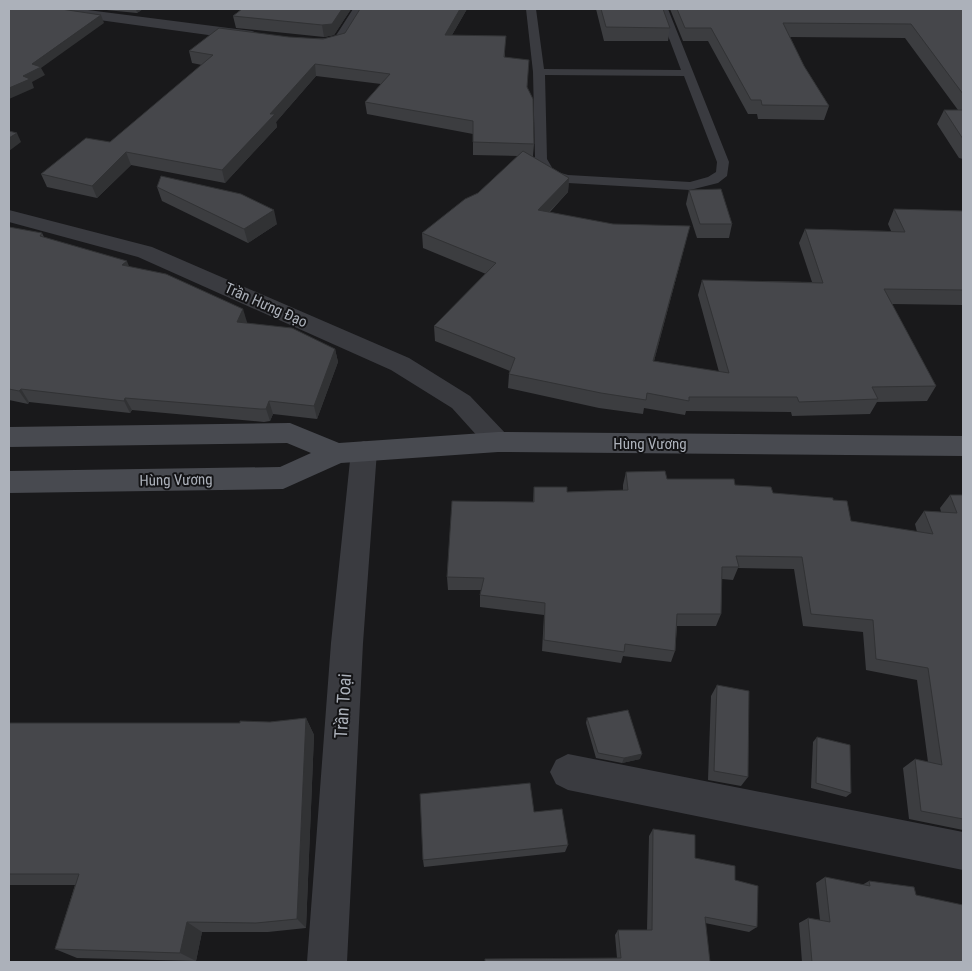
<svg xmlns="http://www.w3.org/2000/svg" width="972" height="971" viewBox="0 0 972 971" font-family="'Roboto Condensed',sans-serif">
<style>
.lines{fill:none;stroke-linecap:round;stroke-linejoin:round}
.service{fill:#3a3b40;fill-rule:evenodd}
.minor{fill:#3a3b40;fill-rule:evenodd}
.tertiary{fill:#3a3b40;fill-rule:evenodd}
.secondary{fill:#484a50;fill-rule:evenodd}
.wall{fill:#3c3d40}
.shaded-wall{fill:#313234}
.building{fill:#46474b;stroke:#313234}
.labels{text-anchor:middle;stroke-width:4;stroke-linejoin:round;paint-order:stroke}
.street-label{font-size:15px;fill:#acb1ba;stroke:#141416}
.near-street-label{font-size:18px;fill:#acb1ba;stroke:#141416}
</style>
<rect width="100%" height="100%" fill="#19191b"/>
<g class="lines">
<path class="service" d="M 526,9 L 536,9 L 544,69 L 681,70 L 658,9 L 668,9 L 729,162 L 727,176 L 718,183 L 690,190 L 568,183 L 544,177 L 535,159 L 533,72 ZM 545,75 L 684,76 L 717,162 L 716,172 L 708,177 L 690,182 L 568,175 L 554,171 L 547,159 Z"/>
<g class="minor">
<path d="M 41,9 L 80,9 L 252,31 L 257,33 L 260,36 L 257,39 L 252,41 L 48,13 L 43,12 Z"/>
<path d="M 353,9 L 367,9 L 345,44 L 324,49 L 307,46 L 304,43 L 307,40 L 335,37 Z"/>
<path d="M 364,441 L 373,444 L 377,451 L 363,643 L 347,962 L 307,962 L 331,643 L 351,451 L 355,444 Z"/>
<path d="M 568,754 L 963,832 L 963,870 L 568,790 L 556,784 L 550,772 L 556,760 Z"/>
</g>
<path class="tertiary" d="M 9,210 L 152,247 L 409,358 L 470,396 L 507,435 L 511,442 L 507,449 L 498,452 L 489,449 L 452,408 L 391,370 L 138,257 L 9,222 Z"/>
<path class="secondary" d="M 290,423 L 339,443 L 498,432 L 963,436 L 963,456 L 498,452 L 341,463 L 283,489 L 9,493 L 9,471 L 280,467 L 311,453 L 287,443 L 9,447 L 9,427 Z"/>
</g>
<g class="wall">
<path d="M 96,9 L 143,9 L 137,13 Z"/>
<path d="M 242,9 L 351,9 L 334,35 L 324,37 L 236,28 L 233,16 Z"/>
<path d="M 467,9 L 452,35 L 505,47 L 505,57 L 527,88 L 534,144 L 533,156 L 532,156 L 569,178 L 568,192 L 550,212 L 686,241 L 654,361 L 719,372 L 698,295 L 702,280 L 812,282 L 799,243 L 805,229 L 891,231 L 888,224 L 894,209 L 963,211 L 963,305 L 892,304 L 936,386 L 927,401 L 877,402 L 870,414 L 792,416 L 791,412 L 686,411 L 685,415 L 644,408 L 643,414 L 599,408 L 508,388 L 509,374 L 510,371 L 435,341 L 434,326 L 486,274 L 423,248 L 422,233 L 478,193 L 518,156 L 473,155 L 473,134 L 367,114 L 365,102 L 381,84 L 316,76 L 276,122 L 277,127 L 225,183 L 131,165 L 97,198 L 47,187 L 41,174 L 110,142 L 202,65 L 192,63 L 189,51 L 289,37 L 323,39 Z"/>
<path d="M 596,9 L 663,9 L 670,28 L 668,41 L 604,41 Z"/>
<path d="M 670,9 L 963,9 L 963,159 L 959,158 L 937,124 L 944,110 L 958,110 L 905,38 L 790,37 L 804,66 L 829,106 L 824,120 L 758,119 L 757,114 L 748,114 L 708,41 L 683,41 Z"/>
<path d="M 157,187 L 277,224 L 248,243 L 162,201 Z"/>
<path d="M 689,190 L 732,224 L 729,238 L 697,238 L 686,204 Z"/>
<path d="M 9,227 L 42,233 L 44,237 L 129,267 L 247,322 L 247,323 L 335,349 L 338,362 L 317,419 L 273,414 L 270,421 L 264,422 L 132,410 L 130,413 L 29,402 L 28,404 L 9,400 Z"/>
<path d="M 626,472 L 667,479 L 735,485 L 773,493 L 833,500 L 851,521 L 917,532 L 915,524 L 924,511 L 941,512 L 940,508 L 950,495 L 963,495 L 963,830 L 909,819 L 903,768 L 915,759 L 928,762 L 917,680 L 866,670 L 863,632 L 803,626 L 794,569 L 738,568 L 733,580 L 722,579 L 721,614 L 716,626 L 677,626 L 675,651 L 671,662 L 623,656 L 621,663 L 542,651 L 544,615 L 480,607 L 480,595 L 481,590 L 448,590 L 447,577 L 533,502 L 534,487 L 567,492 L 623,490 L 623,485 Z"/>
<path d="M 717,685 L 748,777 L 741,786 L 708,780 L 711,696 Z"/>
<path d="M 306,718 L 314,735 L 306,928 L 268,932 L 202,932 L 196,961 L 77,958 L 55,949 L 75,885 L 9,885 L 9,723 L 240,723 L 270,722 Z"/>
<path d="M 587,718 L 640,759 L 622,763 L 596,758 L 586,723 Z"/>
<path d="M 817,737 L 851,793 L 846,797 L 811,788 L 813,742 Z"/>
<path d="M 534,812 L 568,845 L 565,852 L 424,867 L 423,860 Z"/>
<path d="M 653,829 L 695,858 L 735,880 L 757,927 L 749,932 L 705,923 L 710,962 L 617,958 L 615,935 L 618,930 L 647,930 L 649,836 Z"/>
<path d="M 825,877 L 862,885 L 869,881 L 916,895 L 963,962 L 802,962 L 799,923 L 808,918 L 820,920 L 816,883 Z"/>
</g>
<g class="shaded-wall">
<path d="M 136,9 L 143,9 L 137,13 Z"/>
<path d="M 342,9 L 351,9 L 334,35 L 324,37 L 322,25 Z"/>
<path d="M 460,9 L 467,9 L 445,47 L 445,35 Z"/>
<path d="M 101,15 L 104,23 L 41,68 L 45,75 L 32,82 L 34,88 L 9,99 L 9,88 L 23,76 L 32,64 Z"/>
<path d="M 315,64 L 316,76 L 276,122 L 277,127 L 225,183 L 222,170 L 270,114 Z"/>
<path d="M 17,133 L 21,142 L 9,151 L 9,138 Z"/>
<path d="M 126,152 L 131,165 L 97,198 L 92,186 Z"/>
<path d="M 569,178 L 568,192 L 537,224 L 538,210 Z"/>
<path d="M 274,210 L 277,224 L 248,243 L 244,229 Z"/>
<path d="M 690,226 L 650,376 L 653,361 Z"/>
<path d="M 127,261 L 132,274 L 122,265 Z"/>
<path d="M 243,309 L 247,322 L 241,335 L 237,322 Z"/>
<path d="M 335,349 L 338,362 L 317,419 L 314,406 Z"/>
<path d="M 21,389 L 29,402 L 28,404 L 19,391 Z"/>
<path d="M 125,398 L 132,410 L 130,413 L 124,401 Z"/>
<path d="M 269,401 L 273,414 L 270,421 L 266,409 Z"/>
<path d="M 306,718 L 314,735 L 306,928 L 297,919 Z"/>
<path d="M 642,754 L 640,759 L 622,763 L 624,758 Z"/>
<path d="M 187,922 L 202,932 L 196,961 L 180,953 Z"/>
</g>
<g class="building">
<path d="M 9,9 L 61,9 L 101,15 L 32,64 L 41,67 L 23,76 L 30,79 L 9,88 Z"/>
<path d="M 242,9 L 342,9 L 332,24 L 322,25 L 233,16 Z"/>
<path d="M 360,9 L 460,9 L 445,35 L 506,36 L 504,57 L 529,60 L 527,87 L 533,99 L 534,144 L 473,142 L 473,121 L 365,102 L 390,74 L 315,64 L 270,114 L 275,114 L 222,170 L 126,152 L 92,186 L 41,174 L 86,138 L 110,142 L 213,55 L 189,51 L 219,28 L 289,37 L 323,39 L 345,33 Z"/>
<path d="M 601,9 L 663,9 L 670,28 L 606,27 Z"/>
<path d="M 677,9 L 963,9 L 963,94 L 911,24 L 783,23 L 804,66 L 829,106 L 762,105 L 761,100 L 751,100 L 711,28 L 685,28 Z"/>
<path d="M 944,110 L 963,110 L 963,139 Z"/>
<path d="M 9,131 L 17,133 L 9,138 Z"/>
<path d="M 523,151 L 569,178 L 538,210 L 613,224 L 690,226 L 653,361 L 729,373 L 702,280 L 823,283 L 805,229 L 905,232 L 894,209 L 963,211 L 963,290 L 884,289 L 936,386 L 872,387 L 878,399 L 799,402 L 797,397 L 689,397 L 689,401 L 647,393 L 646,400 L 601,393 L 509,374 L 515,358 L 434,326 L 496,263 L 422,233 L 465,199 L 478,193 Z"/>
<path d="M 161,176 L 241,194 L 274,210 L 244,229 L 157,187 Z"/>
<path d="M 721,189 L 732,224 L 700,224 L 689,190 Z"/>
<path d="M 9,227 L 42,233 L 40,236 L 127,261 L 122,265 L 166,274 L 243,309 L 237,322 L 292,328 L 335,349 L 314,406 L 269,401 L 266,409 L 260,409 L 125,398 L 124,401 L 21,389 L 19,391 L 9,389 Z"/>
<path d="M 665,471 L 667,479 L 734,479 L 735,485 L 771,487 L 773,493 L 833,498 L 833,500 L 847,501 L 851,521 L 933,534 L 924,511 L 957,513 L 950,495 L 963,495 L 963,819 L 921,811 L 915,759 L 942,765 L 928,668 L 876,659 L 873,620 L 811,614 L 802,557 L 736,556 L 739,567 L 722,567 L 721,614 L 677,614 L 675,651 L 625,644 L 624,652 L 544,640 L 545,603 L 480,595 L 484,578 L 447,577 L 452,501 L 534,502 L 534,487 L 567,487 L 567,492 L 628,490 L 626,472 Z"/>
<path d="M 717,685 L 749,691 L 748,777 L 714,771 Z"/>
<path d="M 628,710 L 642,754 L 624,758 L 598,753 L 587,718 Z"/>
<path d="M 306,718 L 297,919 L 256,923 L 187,922 L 180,953 L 55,949 L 79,874 L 9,874 L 9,723 L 240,723 L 240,721 L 270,722 Z"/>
<path d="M 817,737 L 850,745 L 851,793 L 816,783 Z"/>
<path d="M 530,783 L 534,812 L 562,809 L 568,845 L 423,860 L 420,794 Z"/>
<path d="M 653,829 L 695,835 L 695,858 L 735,866 L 735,880 L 758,886 L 757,927 L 705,917 L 710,962 L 485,962 L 485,959 L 621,958 L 618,930 L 652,930 Z"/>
<path d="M 825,877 L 870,886 L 869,881 L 914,887 L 916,895 L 963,905 L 963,962 L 812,962 L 808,918 L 830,922 Z"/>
</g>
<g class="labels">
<g class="street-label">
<text transform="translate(266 305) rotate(24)" y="5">Trần Hưng Đạo</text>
<text x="650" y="449">Hùng Vương</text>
<text transform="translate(176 480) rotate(-1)" y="5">Hùng Vương</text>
</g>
<g class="near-street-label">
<text transform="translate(343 706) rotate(-86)" y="6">Trần Toại</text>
</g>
</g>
<rect width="972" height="971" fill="none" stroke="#acb1ba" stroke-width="20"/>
</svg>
